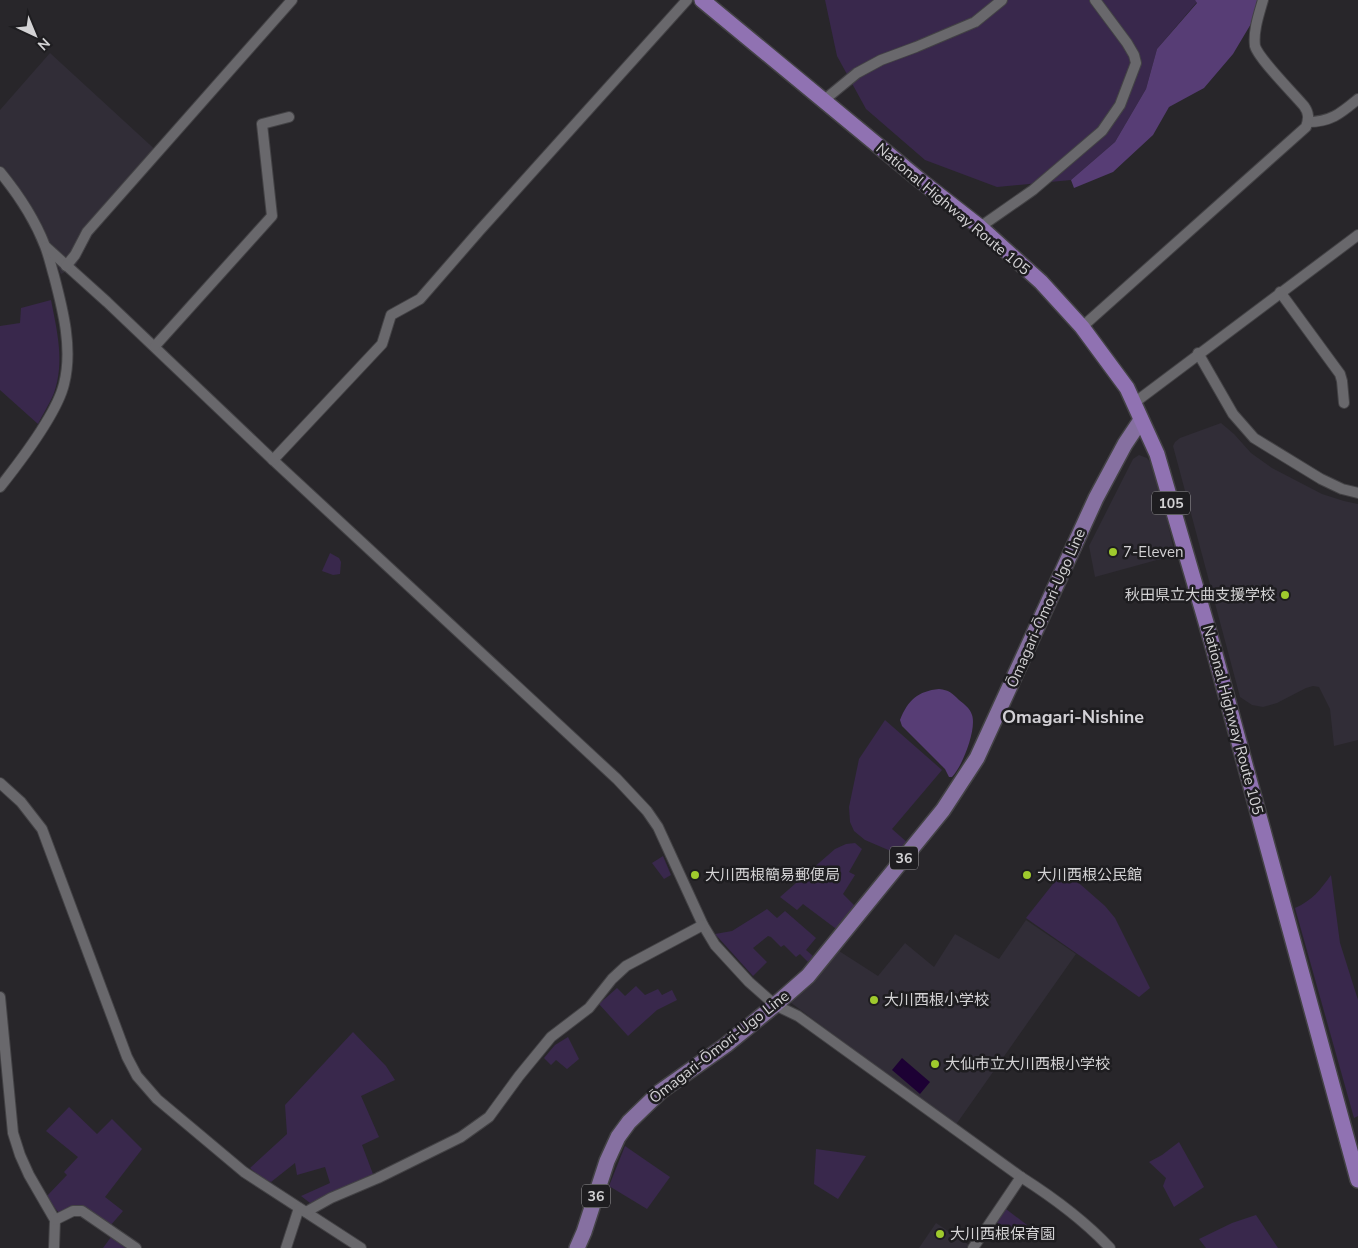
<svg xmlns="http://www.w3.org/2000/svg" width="1358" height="1248" viewBox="0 0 1358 1248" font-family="'Nunito Sans','Noto Sans JP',sans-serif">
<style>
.built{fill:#312d37}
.green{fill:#39284c}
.forest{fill:#573d75}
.water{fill:#1d0134}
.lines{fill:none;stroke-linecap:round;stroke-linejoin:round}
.minor-casing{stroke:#434245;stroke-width:12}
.primary-casing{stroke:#434245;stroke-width:18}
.trunk-casing{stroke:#434245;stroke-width:18}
.minor{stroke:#69686c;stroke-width:10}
.primary{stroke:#8670a1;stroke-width:15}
.trunk{stroke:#9072b2;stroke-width:15}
.poi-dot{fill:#9fca2d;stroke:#1e1d20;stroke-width:2}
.labels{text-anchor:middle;stroke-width:5;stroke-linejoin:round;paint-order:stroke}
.shield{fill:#1e1d20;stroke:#9d9c9e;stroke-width:1}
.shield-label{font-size:14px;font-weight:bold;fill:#d3d2d4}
.street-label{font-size:15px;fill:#d3d2d4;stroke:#1e1d20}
.poi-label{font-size:15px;fill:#d3d2d4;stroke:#1e1d20;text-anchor:start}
.quarter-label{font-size:18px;font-weight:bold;fill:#d2d0d5;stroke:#1e1d20}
</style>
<rect width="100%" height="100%" fill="#28262a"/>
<g class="built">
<path d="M 50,53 L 161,155 L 93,234 L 75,267 L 61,274 L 38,220 L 0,166 L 0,110 Z"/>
<path d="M 1221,423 L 1234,434 L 1251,453 L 1272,468 L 1322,494 L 1344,501 L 1358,504 L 1358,740 L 1334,746 L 1330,709 L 1319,687 L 1313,686 L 1306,688 L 1277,703 L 1263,707 L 1252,705 L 1240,697 L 1173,446 L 1175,442 L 1180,438 Z"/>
<path d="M 1139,455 L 1147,458 L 1156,470 L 1175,555 L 1095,577 L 1089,546 L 1133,459 Z"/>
<path d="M 1026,920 L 1076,954 L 955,1126 L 790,1002 L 839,951 L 878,976 L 905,943 L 934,967 L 955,934 L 999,959 Z"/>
<path d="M 936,1223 L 969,1245 L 968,1248 L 919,1248 Z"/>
</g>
<g class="green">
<path d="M 825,0 L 1195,0 L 1197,2 L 1157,49 L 1146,89 L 1115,142 L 1071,180 L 997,187 L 925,160 L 866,109 L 837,56 Z"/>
<path d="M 51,300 C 57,331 65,362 54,393 C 50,403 43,414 38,424 L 0,390 L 0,326 L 20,323 L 21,308 Z"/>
<path d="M 330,553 L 339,558 L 341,562 L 340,574 L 333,575 L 322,571 Z"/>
<path d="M 885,720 L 942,770 L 892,829 L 909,844 L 900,855 L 865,840 L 854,831 L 850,822 L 849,807 L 859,759 Z"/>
<path d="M 855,843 L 862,849 L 849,872 L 855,875 L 843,894 L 858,909 L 839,931 L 803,904 L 797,910 L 780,897 L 835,849 L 846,844 Z"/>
<path d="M 663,856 L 671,875 L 664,879 L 652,863 Z"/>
<path d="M 1064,870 L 1105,906 L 1115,918 L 1150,988 L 1139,997 L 1026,918 Z"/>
<path d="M 1331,875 L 1340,943 L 1358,1000 L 1358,1116 L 1354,1118 L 1295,908 C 1313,900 1320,890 1331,875 Z"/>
<path d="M 767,909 L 777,918 L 785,911 L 816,938 L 806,950 L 813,956 L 808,962 L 800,954 L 796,957 L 784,945 L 781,947 L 771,937 L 768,936 L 753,948 L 767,962 L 753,976 L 715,934 L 732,931 Z"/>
<path d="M 636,986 L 645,995 L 658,989 L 662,995 L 672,990 L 677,1000 L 657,1010 L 628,1036 L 599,1004 L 617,988 L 625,996 Z"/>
<path d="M 353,1032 L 386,1066 L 395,1080 L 361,1096 L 379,1137 L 362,1145 L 373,1174 L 310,1203 L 301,1196 L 330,1183 L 325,1167 L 297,1175 L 295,1163 L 271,1182 L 261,1178 L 250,1168 L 287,1134 L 285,1105 Z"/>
<path d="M 568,1037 L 579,1059 L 567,1069 L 556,1060 L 551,1065 L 544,1058 L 555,1045 Z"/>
<path d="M 69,1107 L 97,1134 L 112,1119 L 142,1149 L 105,1197 L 123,1211 L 110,1226 L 83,1207 L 59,1213 L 46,1197 L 67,1175 L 64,1172 L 78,1157 L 46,1131 Z"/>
<path d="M 1179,1142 L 1204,1187 L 1174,1207 L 1163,1186 L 1166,1178 L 1149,1162 L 1162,1155 Z"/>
<path d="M 625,1146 L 670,1177 L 647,1209 L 609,1186 Z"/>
<path d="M 816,1149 L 866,1156 L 838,1199 L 814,1184 Z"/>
<path d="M 1006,1209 L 1027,1225 L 1017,1238 L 996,1222 Z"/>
<path d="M 1256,1215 L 1278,1248 L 1206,1248 L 1199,1239 L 1232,1223 Z"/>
<path d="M 111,1237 L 127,1248 L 103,1248 Z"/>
</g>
<g class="forest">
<path d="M 1195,0 L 1268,0 L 1264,2 L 1233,54 L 1204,88 L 1169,107 L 1153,135 L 1113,172 L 1074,188 L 1071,180 L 1115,142 L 1146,89 L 1157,49 L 1197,3 Z"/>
<path d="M 939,689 C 949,690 952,693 959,700 C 964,704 970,708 972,715 C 977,729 962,767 952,777 L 949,777 L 945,769 L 902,726 L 900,720 C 908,700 918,691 939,689 Z"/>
</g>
<path class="water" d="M 902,1058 L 930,1082 L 920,1094 L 892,1070 Z"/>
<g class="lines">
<g class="minor-casing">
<g id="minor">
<path d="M 823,101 L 857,73 L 881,60 L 916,47 L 975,22 L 1002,0"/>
<path d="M 1308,122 C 1331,122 1341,113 1358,99"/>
<path d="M 0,172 C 18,194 35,220 45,246 C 49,256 51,266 54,276 C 63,310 73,349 64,384 C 57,414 19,463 0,487"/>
<path d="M 980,227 L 1033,190 L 1102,131 L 1120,105 L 1136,63 L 1134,55 L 1127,43 L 1095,0"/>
<path d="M 46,247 L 107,302 L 273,460 L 617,779 L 647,811 L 658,827 L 703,925 L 715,945 L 749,982 L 775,1005 L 798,1016 L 1021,1177 C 1054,1198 1084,1220 1110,1248"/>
<path d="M 66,266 L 75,255 L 87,232 L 292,0"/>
<path d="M 1280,292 L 1340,374 L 1342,381 L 1344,403"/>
<path d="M 1082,327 L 1306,127 C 1309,118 1309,113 1304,106 C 1294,94 1258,58 1255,46 C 1253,31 1259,14 1263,0"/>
<path d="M 155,346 L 272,216 L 262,124 L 289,117"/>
<path d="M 1198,353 L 1233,414 L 1254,438 L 1321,479 L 1342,489 L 1358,493"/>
<path d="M 1134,403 L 1358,235"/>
<path d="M 273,460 L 382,344 L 391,315 L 420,299 L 480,230 L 687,0"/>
<path d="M 0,783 L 21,802 L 42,829 L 127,1057 L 137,1076 L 157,1099 L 244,1172 L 361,1248"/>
<path d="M 0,997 L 13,1133 L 20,1155 L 29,1175 L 55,1220 L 54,1248"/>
<path d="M 306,1212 L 331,1198 L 378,1178 L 461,1137 L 489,1117 L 519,1076 L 551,1037 L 589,1008 L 612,979 L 626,966 L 703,925"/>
<path d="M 55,1220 L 73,1211 L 82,1211 L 136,1248"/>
<path d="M 286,1248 L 299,1208"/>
<path d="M 973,1248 L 1021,1177"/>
</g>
</g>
<g class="primary-casing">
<path id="primary" d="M 577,1248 L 584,1232 L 607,1161 L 618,1137 L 629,1122 L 661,1091 L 726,1045 L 775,1005 L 808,976 L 943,810 L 977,758 L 1096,498 L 1125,444 L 1141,420"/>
</g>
<g class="trunk-casing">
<path id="trunk" d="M 702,0 L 921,181 L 980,227 L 1041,282 L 1082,327 L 1127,388 L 1157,454 L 1212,643 L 1358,1180"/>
</g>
<use href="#minor" class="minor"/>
<use href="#primary" class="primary"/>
<use href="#trunk" class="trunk"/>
</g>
<g class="poi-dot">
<circle cx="1113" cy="552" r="5"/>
<circle cx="1285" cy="595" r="5"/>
<circle cx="695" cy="875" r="5"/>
<circle cx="1027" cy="875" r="5"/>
<circle cx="874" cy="1000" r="5"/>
<circle cx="935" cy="1064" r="5"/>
<circle cx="940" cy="1234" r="5"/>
</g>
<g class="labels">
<g class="shield">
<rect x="1152" y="491.5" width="38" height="23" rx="4"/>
<rect x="890" y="846.5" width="28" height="23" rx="4"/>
<rect x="582" y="1184.5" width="28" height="23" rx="4"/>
</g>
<g class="shield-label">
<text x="1171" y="508">105</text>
<text x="904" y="863">36</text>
<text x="596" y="1201">36</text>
</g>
<g class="street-label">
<text transform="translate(953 209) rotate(40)" y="5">National Highway Route 105</text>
<text transform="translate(1046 608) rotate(-66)" y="5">Ōmagari-Ōmori-Ugo Line</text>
<text transform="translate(1233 720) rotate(75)" y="5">National Highway Route 105</text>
<text transform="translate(719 1047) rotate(-38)" y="5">Ōmagari-Ōmori-Ugo Line</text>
</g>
<g class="poi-label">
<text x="1123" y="557">7-Eleven</text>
<text x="1275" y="600" text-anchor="end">秋田県立大曲支援学校</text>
<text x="705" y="880">大川西根簡易郵便局</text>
<text x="1037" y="880">大川西根公民館</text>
<text x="884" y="1005">大川西根小学校</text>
<text x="945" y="1069">大仙市立大川西根小学校</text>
<text x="950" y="1239">大川西根保育園</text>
</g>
<g class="quarter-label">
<text x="1073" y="723">Omagari-Nishine</text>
</g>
</g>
<g transform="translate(35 35) rotate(136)" stroke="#1e1d20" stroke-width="4" paint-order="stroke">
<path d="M0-4L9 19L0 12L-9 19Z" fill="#d3d2d4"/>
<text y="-8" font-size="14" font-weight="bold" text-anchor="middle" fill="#d3d2d4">N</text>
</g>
</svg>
